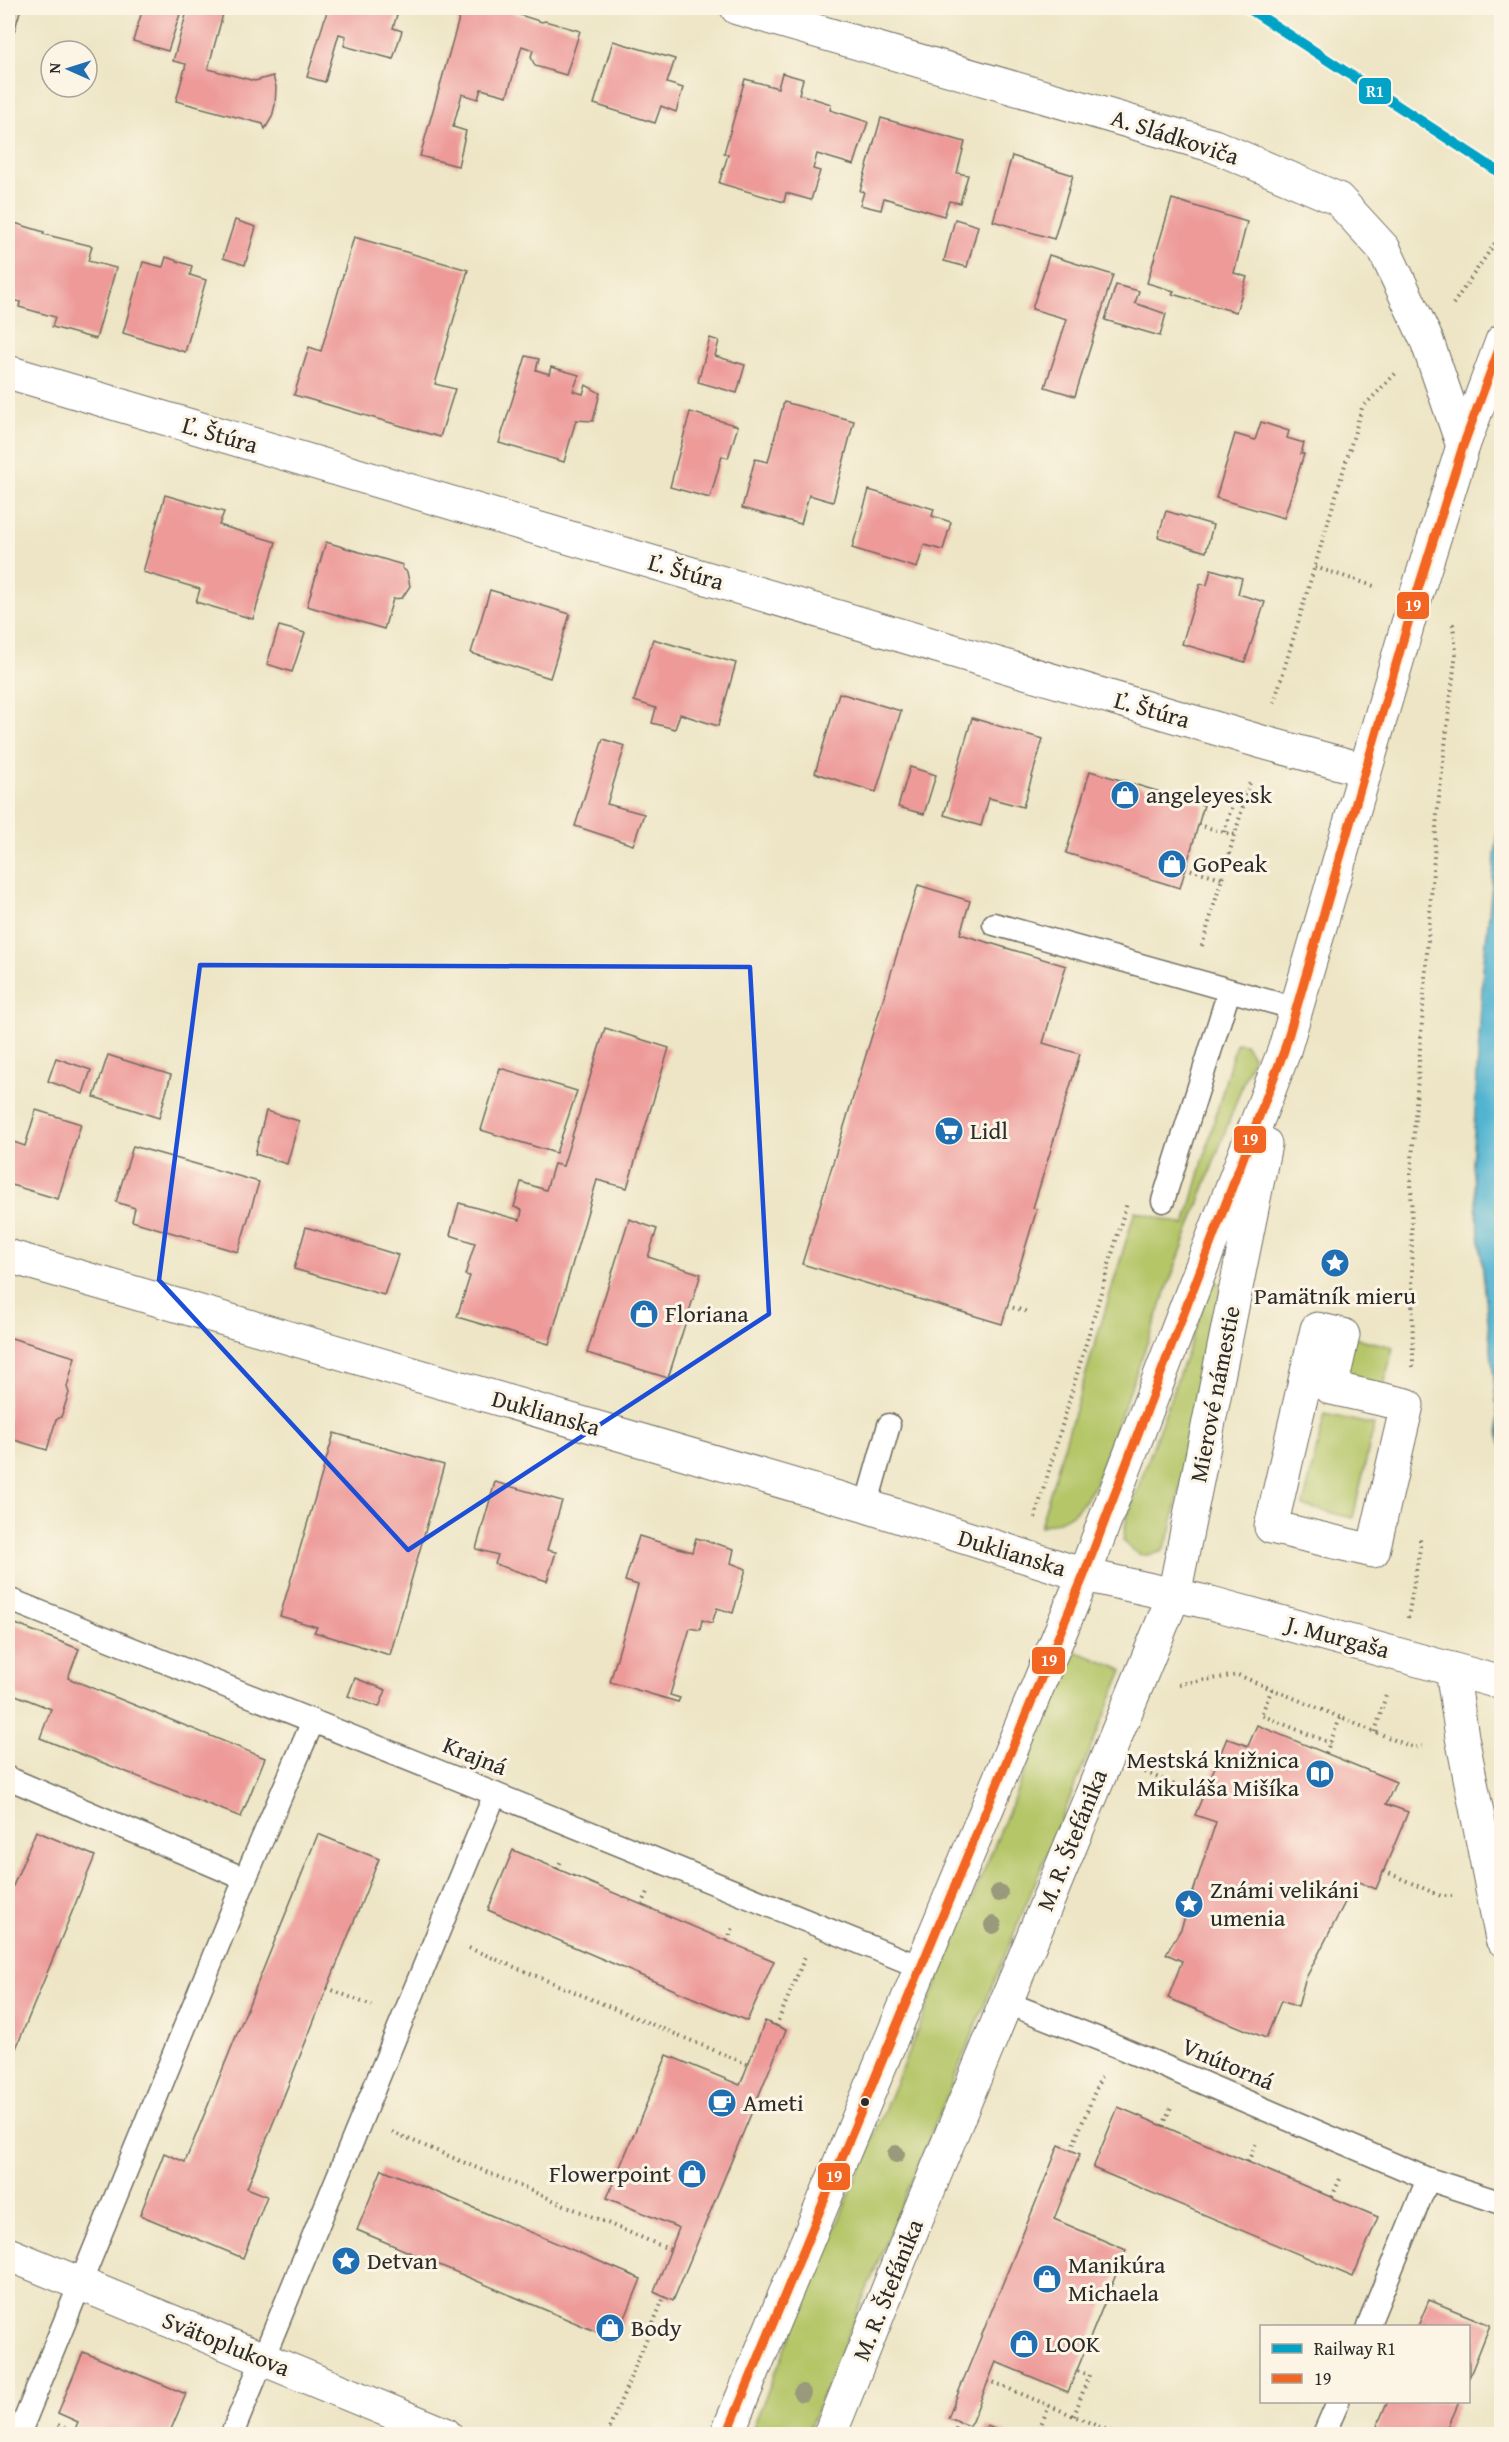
<svg xmlns="http://www.w3.org/2000/svg" width="1509" height="2442" viewBox="0 0 1509 2442" font-family="'Gentium Book Plus',serif">
<style>
.green{fill:#b5c669;stroke:#70784a;stroke-width:1.5}
.water{fill:#51b4d0;stroke:#3e707e;stroke-width:1.5}
.building{fill:#ed9a99}
.lines{fill:none;stroke-linecap:round;stroke-linejoin:round}
.lane-casing{stroke:#6f6c61;stroke-width:25}
.street-casing{stroke:#6f6c61;stroke-width:35}
.path{stroke:#6f6c61;stroke-width:4;stroke-dasharray:1.5 4.5;stroke-linecap:butt}
.lane{stroke:#fff;stroke-width:22}
.street{stroke:#fff;stroke-width:33}
.bus-1-casing{stroke:#fcf5e5;stroke-width:14}
.bus-1{stroke:#f26522;stroke-width:9}
.rail-1-casing{stroke:#fcf5e5;stroke-width:15}
.rail-1{stroke:#02a3c6;stroke-width:10}
.tree{fill:#99997b}
.marked{fill:none;stroke:#1d4ed8;stroke-width:4.5;stroke-linejoin:round}
.bus-dot{fill:#2b2b2b;stroke:#fcf5e5;stroke-width:2}
.labels{text-anchor:middle;stroke-width:6;stroke-linejoin:round;paint-order:stroke}
.street-label{font-size:24px;fill:#2b2b2b;stroke:#fcf5e5}
.poi-label{font-size:24px;fill:#2b2b2b;stroke:#fcf5e5;text-anchor:start}
.line-badge{stroke:#fcf5e5;stroke-width:2}
.badge-label{font-size:16px;text-anchor:middle;font-weight:bold;fill:#fff}
</style>
<rect width="100%" height="100%" fill="#fcf5e5"/>
<filter id="ink" filterUnits="userSpaceOnUse"><feTurbulence type="fractalNoise" baseFrequency=".0167" numOctaves="2"/><feDisplacementMap in="SourceGraphic" scale="12" xChannelSelector="R" yChannelSelector="G"/><feConvolveMatrix kernelMatrix="1 2 1 2 8 2 1 2 1" color-interpolation-filters="sRGB"/></filter>
<filter id="wash" filterUnits="userSpaceOnUse"><feTurbulence type="fractalNoise" baseFrequency=".008" numOctaves="4" result="noise"/><feDisplacementMap in="SourceGraphic" scale="24" xChannelSelector="R" yChannelSelector="G"/><feGaussianBlur stdDeviation="1.35" result="paint"/><feColorMatrix in="noise" values="0 0 0 0 0 0 0 0 0 0 0 0 0 0 0 0 0 1.4 0 .05"/><feComposite in="paint" operator="in"/></filter>
<g filter="url(#wash)">
<rect width="100%" height="100%" fill="#ede5c5"/>
<g class="green">
<path d="M 1236,1043 L 1245,1044 L 1253,1056 L 1094,1487 C 1076,1513 1071,1520 1040,1526 L 1135,1211 L 1185,1225 Z"/>
<path d="M 1213,1280 L 1222,1285 L 1171,1531 L 1163,1551 C 1143,1558 1137,1557 1123,1541 L 1126,1521 Z"/>
<path d="M 1343,1335 L 1393,1347 L 1381,1400 L 1331,1388 Z"/>
<path d="M 1325,1414 L 1374,1425 L 1353,1518 L 1303,1506 Z"/>
<path d="M 1075,1651 L 1123,1670 L 807,2434 L 750,2434 Z"/>
</g>
<path class="water" d="M 1501,802 L 1501,1447 L 1472,1165 L 1483,969 Z"/>
<g id="blocks">
<g class="building">
<path d="M 8,8 L 21,8 L 14,32 L 8,30 Z"/>
<path d="M 143,8 L 182,8 L 168,51 L 133,41 Z"/>
<path d="M 188,8 L 207,8 L 206,10 L 223,14 L 208,69 L 255,81 L 273,76 L 276,87 L 275,105 L 272,117 L 265,129 L 263,124 L 176,101 L 186,64 L 173,61 Z"/>
<path d="M 328,8 L 399,8 L 393,28 L 402,31 L 393,59 L 344,46 L 346,36 L 339,34 L 325,82 L 307,77 Z"/>
<path d="M 462,8 L 498,8 L 542,22 L 545,21 L 580,31 L 566,75 L 535,66 L 531,57 L 533,50 L 522,46 L 507,96 L 481,89 L 478,99 L 462,94 L 453,127 L 466,131 L 458,166 L 420,156 Z"/>
<path d="M 613,41 L 675,59 L 667,83 L 683,88 L 676,112 L 661,106 L 655,123 L 594,104 Z"/>
<path d="M 782,73 L 803,79 L 799,94 L 831,104 L 830,110 L 868,122 L 854,165 L 817,154 L 813,169 L 820,171 L 811,200 L 786,193 L 784,202 L 719,183 L 728,155 L 724,153 L 745,79 L 778,88 Z"/>
<path d="M 881,118 L 965,142 L 957,173 L 968,175 L 960,203 L 949,201 L 944,216 L 884,198 L 881,210 L 860,205 L 864,192 L 860,191 Z"/>
<path d="M 1012,156 L 1073,175 L 1054,239 L 993,221 Z"/>
<path d="M 1172,199 L 1247,222 L 1234,273 L 1247,277 L 1236,312 L 1172,294 L 1174,291 L 1147,283 Z"/>
<path d="M 955,219 L 978,226 L 967,267 L 944,261 Z"/>
<path d="M 235,220 L 256,227 L 245,265 L 223,258 Z"/>
<path d="M 8,221 L 44,232 L 43,234 L 92,246 L 88,261 L 116,268 L 96,339 L 52,327 L 55,317 L 19,307 L 20,302 L 8,298 Z"/>
<path d="M 354,237 L 468,270 L 435,384 L 455,389 L 440,437 L 294,395 L 309,347 L 321,351 Z"/>
<path d="M 1049,255 L 1113,275 L 1075,396 L 1045,387 L 1067,319 L 1032,309 Z"/>
<path d="M 166,257 L 192,266 L 190,275 L 206,280 L 185,352 L 123,333 L 143,262 L 163,267 Z"/>
<path d="M 1116,285 L 1139,291 L 1135,303 L 1166,314 L 1160,336 L 1105,320 Z"/>
<path d="M 710,338 L 719,341 L 715,356 L 745,365 L 737,393 L 698,382 Z"/>
<path d="M 526,356 L 539,359 L 536,370 L 549,374 L 551,367 L 579,375 L 573,391 L 583,394 L 586,385 L 600,393 L 593,421 L 576,420 L 564,462 L 499,443 Z"/>
<path d="M 784,402 L 854,421 L 833,502 L 809,495 L 801,524 L 742,508 L 755,459 L 768,462 Z"/>
<path d="M 690,412 L 738,426 L 728,458 L 722,456 L 710,498 L 670,487 Z"/>
<path d="M 1261,422 L 1289,431 L 1287,438 L 1304,443 L 1301,454 L 1304,454 L 1284,518 L 1216,498 L 1235,434 L 1255,440 Z"/>
<path d="M 869,490 L 934,509 L 932,516 L 951,522 L 943,550 L 924,545 L 917,568 L 852,548 Z"/>
<path d="M 165,495 L 224,512 L 219,525 L 276,542 L 253,619 L 196,602 L 200,589 L 143,572 Z"/>
<path d="M 1166,511 L 1213,525 L 1206,552 L 1158,537 Z"/>
<path d="M 326,542 L 403,565 L 402,568 L 407,572 L 410,586 L 402,598 L 393,599 L 384,629 L 307,606 Z"/>
<path d="M 1211,569 L 1242,578 L 1238,594 L 1265,602 L 1245,662 L 1182,644 L 1200,584 L 1207,585 Z"/>
<path d="M 490,590 L 570,614 L 550,678 L 471,653 Z"/>
<path d="M 279,626 L 305,633 L 292,672 L 267,664 Z"/>
<path d="M 653,639 L 736,663 L 718,726 L 680,714 L 675,729 L 652,723 L 656,708 L 634,701 Z"/>
<path d="M 839,693 L 901,711 L 876,792 L 815,773 Z"/>
<path d="M 972,718 L 1043,739 L 1023,807 L 989,798 L 981,826 L 944,815 Z"/>
<path d="M 603,739 L 625,746 L 607,804 L 644,814 L 633,845 L 575,826 Z"/>
<path d="M 910,767 L 936,775 L 924,814 L 898,807 Z"/>
<path d="M 1090,771 L 1204,805 L 1180,888 L 1066,853 Z"/>
<path d="M 918,885 L 970,901 L 960,934 L 1066,966 L 1043,1043 L 1080,1054 L 1033,1208 L 1037,1209 L 1002,1324 L 802,1264 Z"/>
<path d="M 605,1028 L 669,1048 L 627,1188 L 597,1180 L 549,1344 L 457,1317 L 470,1276 L 465,1275 L 475,1243 L 450,1235 L 459,1203 L 520,1220 L 522,1210 L 514,1207 L 521,1182 L 546,1190 L 554,1164 L 563,1166 Z"/>
<path d="M 108,1055 L 171,1075 L 159,1118 L 94,1097 Z"/>
<path d="M 56,1058 L 91,1070 L 83,1094 L 48,1081 Z"/>
<path d="M 500,1068 L 577,1091 L 556,1153 L 481,1130 Z"/>
<path d="M 36,1110 L 81,1124 L 58,1199 L 8,1184 L 8,1140 L 25,1146 Z"/>
<path d="M 266,1111 L 299,1121 L 287,1164 L 255,1154 Z"/>
<path d="M 133,1146 L 259,1182 L 238,1252 L 132,1221 L 135,1208 L 116,1202 Z"/>
<path d="M 629,1219 L 657,1229 L 648,1257 L 701,1274 L 668,1378 L 587,1353 Z"/>
<path d="M 306,1227 L 398,1255 L 384,1295 L 294,1269 Z"/>
<path d="M 8,1337 L 75,1357 L 67,1387 L 69,1393 L 61,1417 L 56,1420 L 47,1450 L 8,1438 Z"/>
<path d="M 334,1433 L 444,1465 L 390,1655 L 314,1632 L 317,1627 L 280,1616 Z"/>
<path d="M 495,1482 L 562,1501 L 547,1550 L 556,1552 L 547,1581 L 495,1564 L 498,1555 L 476,1549 Z"/>
<path d="M 639,1536 L 692,1552 L 696,1538 L 734,1549 L 731,1563 L 746,1569 L 733,1613 L 717,1608 L 712,1623 L 702,1620 L 700,1630 L 690,1628 L 670,1695 L 680,1698 L 678,1702 L 610,1682 L 638,1585 L 625,1581 Z"/>
<path d="M 8,1621 L 79,1649 L 68,1678 L 265,1758 L 241,1817 L 40,1738 L 51,1709 L 8,1692 Z"/>
<path d="M 355,1678 L 386,1690 L 379,1707 L 348,1696 Z"/>
<path d="M 1257,1725 L 1396,1782 L 1386,1804 L 1408,1812 L 1376,1889 L 1356,1881 L 1305,1980 L 1298,2007 L 1281,2001 L 1266,2038 L 1168,1998 L 1182,1961 L 1166,1954 L 1181,1929 L 1216,1822 L 1195,1815 L 1227,1738 L 1248,1746 Z"/>
<path d="M 36,1831 L 95,1856 L 8,2068 L 8,1898 Z"/>
<path d="M 318,1834 L 379,1859 L 247,2188 L 267,2196 L 243,2258 L 140,2215 L 164,2153 L 185,2162 Z"/>
<path d="M 513,1850 L 774,1961 L 747,2021 L 488,1910 Z"/>
<path d="M 765,2021 L 786,2030 L 673,2301 L 654,2292 L 679,2228 L 607,2198 L 667,2055 L 740,2085 Z"/>
<path d="M 1118,2107 L 1378,2217 L 1353,2277 L 1093,2168 Z"/>
<path d="M 1059,2145 L 1080,2154 L 1054,2219 L 1126,2250 L 1068,2392 L 996,2362 L 970,2426 L 948,2418 Z"/>
<path d="M 382,2169 L 641,2279 L 616,2340 L 357,2230 Z"/>
<path d="M 1429,2300 L 1490,2325 L 1469,2378 L 1468,2326 L 1418,2326 Z"/>
<path d="M 83,2352 L 186,2394 L 169,2434 L 73,2434 L 78,2422 L 58,2413 Z"/>
<path d="M 1387,2402 L 1459,2402 L 1445,2434 L 1374,2434 Z"/>
<path d="M 987,2426 L 1007,2434 L 983,2434 Z"/>
</g>
</g>
</g>
<g filter="url(#ink)">
<use href="#blocks" fill-opacity="0" stroke="#6f6c61" stroke-width="1.5"/>
<g class="lines">
<g class="lane-casing">
<g id="lane">
<path d="M 994,924 L 1297,1009"/>
<path d="M 1163,1201 L 1229,991"/>
<path d="M 866,1506 L 889,1425"/>
<path d="M 8,1599 L 495,1794 L 920,1967"/>
<path d="M 8,1778 L 245,1879"/>
<path d="M 1005,2002 L 1114,2045 L 1428,2179 L 1502,2203"/>
<path d="M 1368,2326 L 1428,2179"/>
<path d="M 19,2434 L 245,1879 L 313,1721"/>
<path d="M 232,2434 L 495,1794"/>
<path d="M 1324,2434 L 1338,2402"/>
</g>
</g>
<g class="street-casing">
<g id="street">
<path d="M 737,8 L 1214,146 L 1338,199 L 1384,249 L 1427,341 L 1463,446"/>
<path d="M 8,372 L 1262,742 L 1365,770"/>
<path d="M 8,1256 L 866,1506 L 1084,1575 L 1211,1603 L 1502,1683"/>
<path d="M 1317,1329 L 1343,1335 L 1331,1388 L 1407,1405 L 1373,1551 L 1271,1527 Z"/>
<path d="M 1452,1669 L 1462,1737 L 1502,1939"/>
<path d="M 8,2254 L 445,2434"/>
<path d="M 727,2434 L 1084,1575 L 1284,1051 L 1415,599 L 1463,446 L 1502,341"/>
<path d="M 830,2434 L 907,2242 L 1174,1595 L 1265,1144"/>
</g>
</g>
<g class="path">
<path d="M 1453,304 L 1502,233"/>
<path d="M 1315,567 L 1377,587"/>
<path d="M 1274,703 L 1362,408 L 1397,372"/>
<path d="M 1198,825 L 1235,835"/>
<path d="M 1224,832 L 1236,792 L 1246,795"/>
<path d="M 1185,868 L 1222,878"/>
<path d="M 1202,946 L 1251,779"/>
<path d="M 1007,1306 L 1028,1312"/>
<path d="M 1413,1367 L 1411,1173 L 1437,815 L 1456,651 L 1453,625 L 1450,622"/>
<path d="M 1035,1518 L 1127,1203"/>
<path d="M 1408,1618 L 1420,1548 L 1420,1536"/>
<path d="M 1179,1684 L 1238,1675 L 1414,1748 L 1422,1746"/>
<path d="M 1272,1689 L 1261,1715 L 1330,1743"/>
<path d="M 1375,1732 L 1387,1692"/>
<path d="M 1326,1753 L 1340,1718"/>
<path d="M 1145,1772 L 1203,1797"/>
<path d="M 557,1869 L 562,1859"/>
<path d="M 1384,1871 L 1441,1896 L 1452,1896"/>
<path d="M 642,1905 L 648,1892"/>
<path d="M 727,1941 L 733,1928"/>
<path d="M 469,1948 L 747,2064"/>
<path d="M 327,1988 L 372,2006"/>
<path d="M 776,2026 L 805,1957"/>
<path d="M 1163,2126 L 1171,2107"/>
<path d="M 392,2132 L 671,2250"/>
<path d="M 1071,2150 L 1101,2077"/>
<path d="M 1248,2162 L 1256,2143"/>
<path d="M 1332,2197 L 1340,2179"/>
<path d="M 988,2380 L 1117,2434"/>
<path d="M 1074,2416 L 1089,2375 L 1076,2371"/>
<path d="M 58,2425 L 74,2432"/>
<path d="M 607,2434 L 664,2297"/>
<path d="M 953,2434 L 959,2422"/>
<path d="M 1037,2434 L 1049,2406"/>
</g>
<use href="#lane" class="lane"/>
<use href="#street" class="street"/>
<g class="bus-1-casing">
<path id="bus-1" d="M 727,2434 L 1084,1575 L 1284,1051 L 1415,599 L 1463,446 L 1502,341"/>
</g>
<use href="#bus-1" class="bus-1"/>
<g class="rail-1-casing">
<path id="rail-1" d="M 1248,8 L 1502,174"/>
</g>
<use href="#rail-1" class="rail-1"/>
</g>
<g class="tree">
<circle cx="999" cy="1893" r="9"/>
<circle cx="993" cy="1925" r="9"/>
<circle cx="896" cy="2154" r="9"/>
<circle cx="802" cy="2393" r="9"/>
</g>
</g>
<path class="marked" d="M 200,965 L 750,967 L 769,1314 L 408,1550 L 159,1280 Z"/>
<defs>
<g id="shop-disc" transform="scale(1.5)"><circle r="9.5" fill="#1f6fb2" stroke="#fcf5e5"/><path d="M-5-2.5h2.3a2.7 3.5 0 0 1 5.4 0H5L5.5 6h-11ZM-1.5-2.5h3a1.5 2.3 0 0 0-3 0Z" fill="#fff"/></g>
<g id="supermarket-disc" transform="scale(1.5)"><circle r="9.5" fill="#1f6fb2" stroke="#fcf5e5"/><path d="M-6-5.5h2.5l.6 2H6L4.5 2H-2.5L-4.4-4H-6ZM-1.5 3.2a1.3 1.3 0 1 0 .1 0ZM3 3.2a1.3 1.3 0 1 0 .1 0Z" fill="#fff"/></g>
<g id="sight-disc" transform="scale(1.5)"><circle r="9.5" fill="#1f6fb2" stroke="#fcf5e5"/><path d="M0-6L1.8-2.2L6-1.7L2.9 1.2L3.7 5.4L0 3.3L-3.7 5.4L-2.9 1.2L-6-1.7L-1.8-2.2Z" fill="#fff"/></g>
<g id="library-disc" transform="scale(1.5)"><circle r="9.5" fill="#1f6fb2" stroke="#fcf5e5"/><path d="M-6-4Q-3-5.5-.7-3.5V5Q-3 3-6 4ZM6-4Q3-5.5 .7-3.5V5Q3 3 6 4Z" fill="#fff"/></g>
<g id="cafe-disc" transform="scale(1.5)"><circle r="9.5" fill="#1f6fb2" stroke="#fcf5e5"/><path d="M-5.5-4.5H6V0H3Q3 3.5 0 3.5H-2.5Q-5.5 3.5-5.5 0ZM3-3.2v2h1.7v-2ZM-6 4.5H4V6H-6Z" fill="#fff"/></g>
</defs>
<g fill-rule="evenodd">
<use href="#shop-disc" x="1125" y="795"/>
<use href="#shop-disc" x="1172" y="864"/>
<use href="#supermarket-disc" x="949" y="1131"/>
<use href="#sight-disc" x="1335" y="1263"/>
<use href="#shop-disc" x="644" y="1314"/>
<use href="#library-disc" x="1320" y="1774"/>
<use href="#sight-disc" x="1189" y="1904"/>
<use href="#cafe-disc" x="722" y="2103"/>
<use href="#shop-disc" x="692" y="2174"/>
<use href="#sight-disc" x="346" y="2261"/>
<use href="#shop-disc" x="1047" y="2279"/>
<use href="#shop-disc" x="610" y="2328"/>
<use href="#shop-disc" x="1024" y="2344"/>
</g>
<circle class="bus-dot" cx="865" cy="2102" r="5"/>
<g class="labels">
<g class="street-label">
<text transform="translate(1175 137) rotate(18)" y="8">A. Sládkoviča</text>
<text transform="translate(220 435) rotate(16)" y="8">Ľ. Štúra</text>
<text transform="translate(686 572) rotate(16)" y="8">Ľ. Štúra</text>
<text transform="translate(1152 710) rotate(16)" y="8">Ľ. Štúra</text>
<text transform="translate(1215 1394) rotate(-79)" y="8">Mierové námestie</text>
<text transform="translate(546 1413) rotate(16)" y="8">Duklianska</text>
<text transform="translate(1012 1553) rotate(17)" y="8">Duklianska</text>
<text transform="translate(1338 1637) rotate(15)" y="8">J. Murgaša</text>
<text transform="translate(475 1756) rotate(22)" y="8">Krajná</text>
<text transform="translate(1072 1840) rotate(-68)" y="8">M. R. Štefánika</text>
<text transform="translate(1228 2064) rotate(23)" y="8">Vnútorná</text>
<text transform="translate(888 2290) rotate(-68)" y="8">M. R. Štefánika</text>
<text transform="translate(226 2344) rotate(22)" y="8">Svätoplukova</text>
</g>
<g class="poi-label">
<text x="1146" y="803">angeleyes.sk</text>
<text x="1193" y="872">GoPeak</text>
<text x="970" y="1139">Lidl</text>
<text x="1335" y="1304" text-anchor="middle">Pamätník mieru</text>
<text x="665" y="1322">Floriana</text>
<text x="1299" y="1768" text-anchor="end">Mestská knižnica<tspan x="1299" dy="28">Mikuláša Mišíka</tspan></text>
<text x="1210" y="1898">Známi velikáni<tspan x="1210" dy="28">umenia</tspan></text>
<text x="743" y="2111">Ameti</text>
<text x="671" y="2182" text-anchor="end">Flowerpoint</text>
<text x="367" y="2269">Detvan</text>
<text x="1068" y="2273">Manikúra<tspan x="1068" dy="28">Michaela</tspan></text>
<text x="631" y="2336">Body</text>
<text x="1045" y="2352">LOOK</text>
</g>
</g>
<g class="line-badge">
<rect x="1358" y="77" width="34" height="28" rx="6" fill="#02a3c6"/>
<rect x="1396" y="591" width="34" height="29" rx="6" fill="#f26522"/>
<rect x="1233" y="1125" width="34" height="29" rx="6" fill="#f26522"/>
<rect x="1031" y="1646" width="35" height="29" rx="6" fill="#f26522"/>
<rect x="817" y="2162" width="34" height="29" rx="6" fill="#f26522"/>
</g>
<g class="badge-label">
<text x="1375" y="97">R1</text>
<text x="1413" y="611">19</text>
<text x="1250" y="1145">19</text>
<text x="1049" y="1666">19</text>
<text x="834" y="2182">19</text>
</g>
<rect width="1509" height="2442" fill="none" stroke="#fcf5e5" stroke-width="30"/>
<rect x="1260" y="2325" width="210" height="78" fill="#fcf5e5" stroke="#a8a49b" stroke-width="1.5"/>
<rect x="1272" y="2344" width="30" height="9" fill="#02a3c6" stroke="#a8a49b" stroke-width="1.5"/>
<text x="1314" y="2355" font-size="18" fill="#2b2b2b">Railway R1</text>
<rect x="1272" y="2374" width="30" height="9" fill="#f26522" stroke="#a8a49b" stroke-width="1.5"/>
<text x="1314" y="2385" font-size="18" fill="#2b2b2b">19</text>
<g transform="translate(69 69) rotate(273)"><circle r="28" fill="#fcf5e5" stroke="#a8a49b" stroke-width="1.5"/>
<path d="M0-4.5L10 22L0 15L-10 22Z" fill="#1f6fb2"/>
<text y="-9" font-size="16" font-weight="bold" text-anchor="middle" fill="#2b2b2b">N</text>
</g>
</svg>
